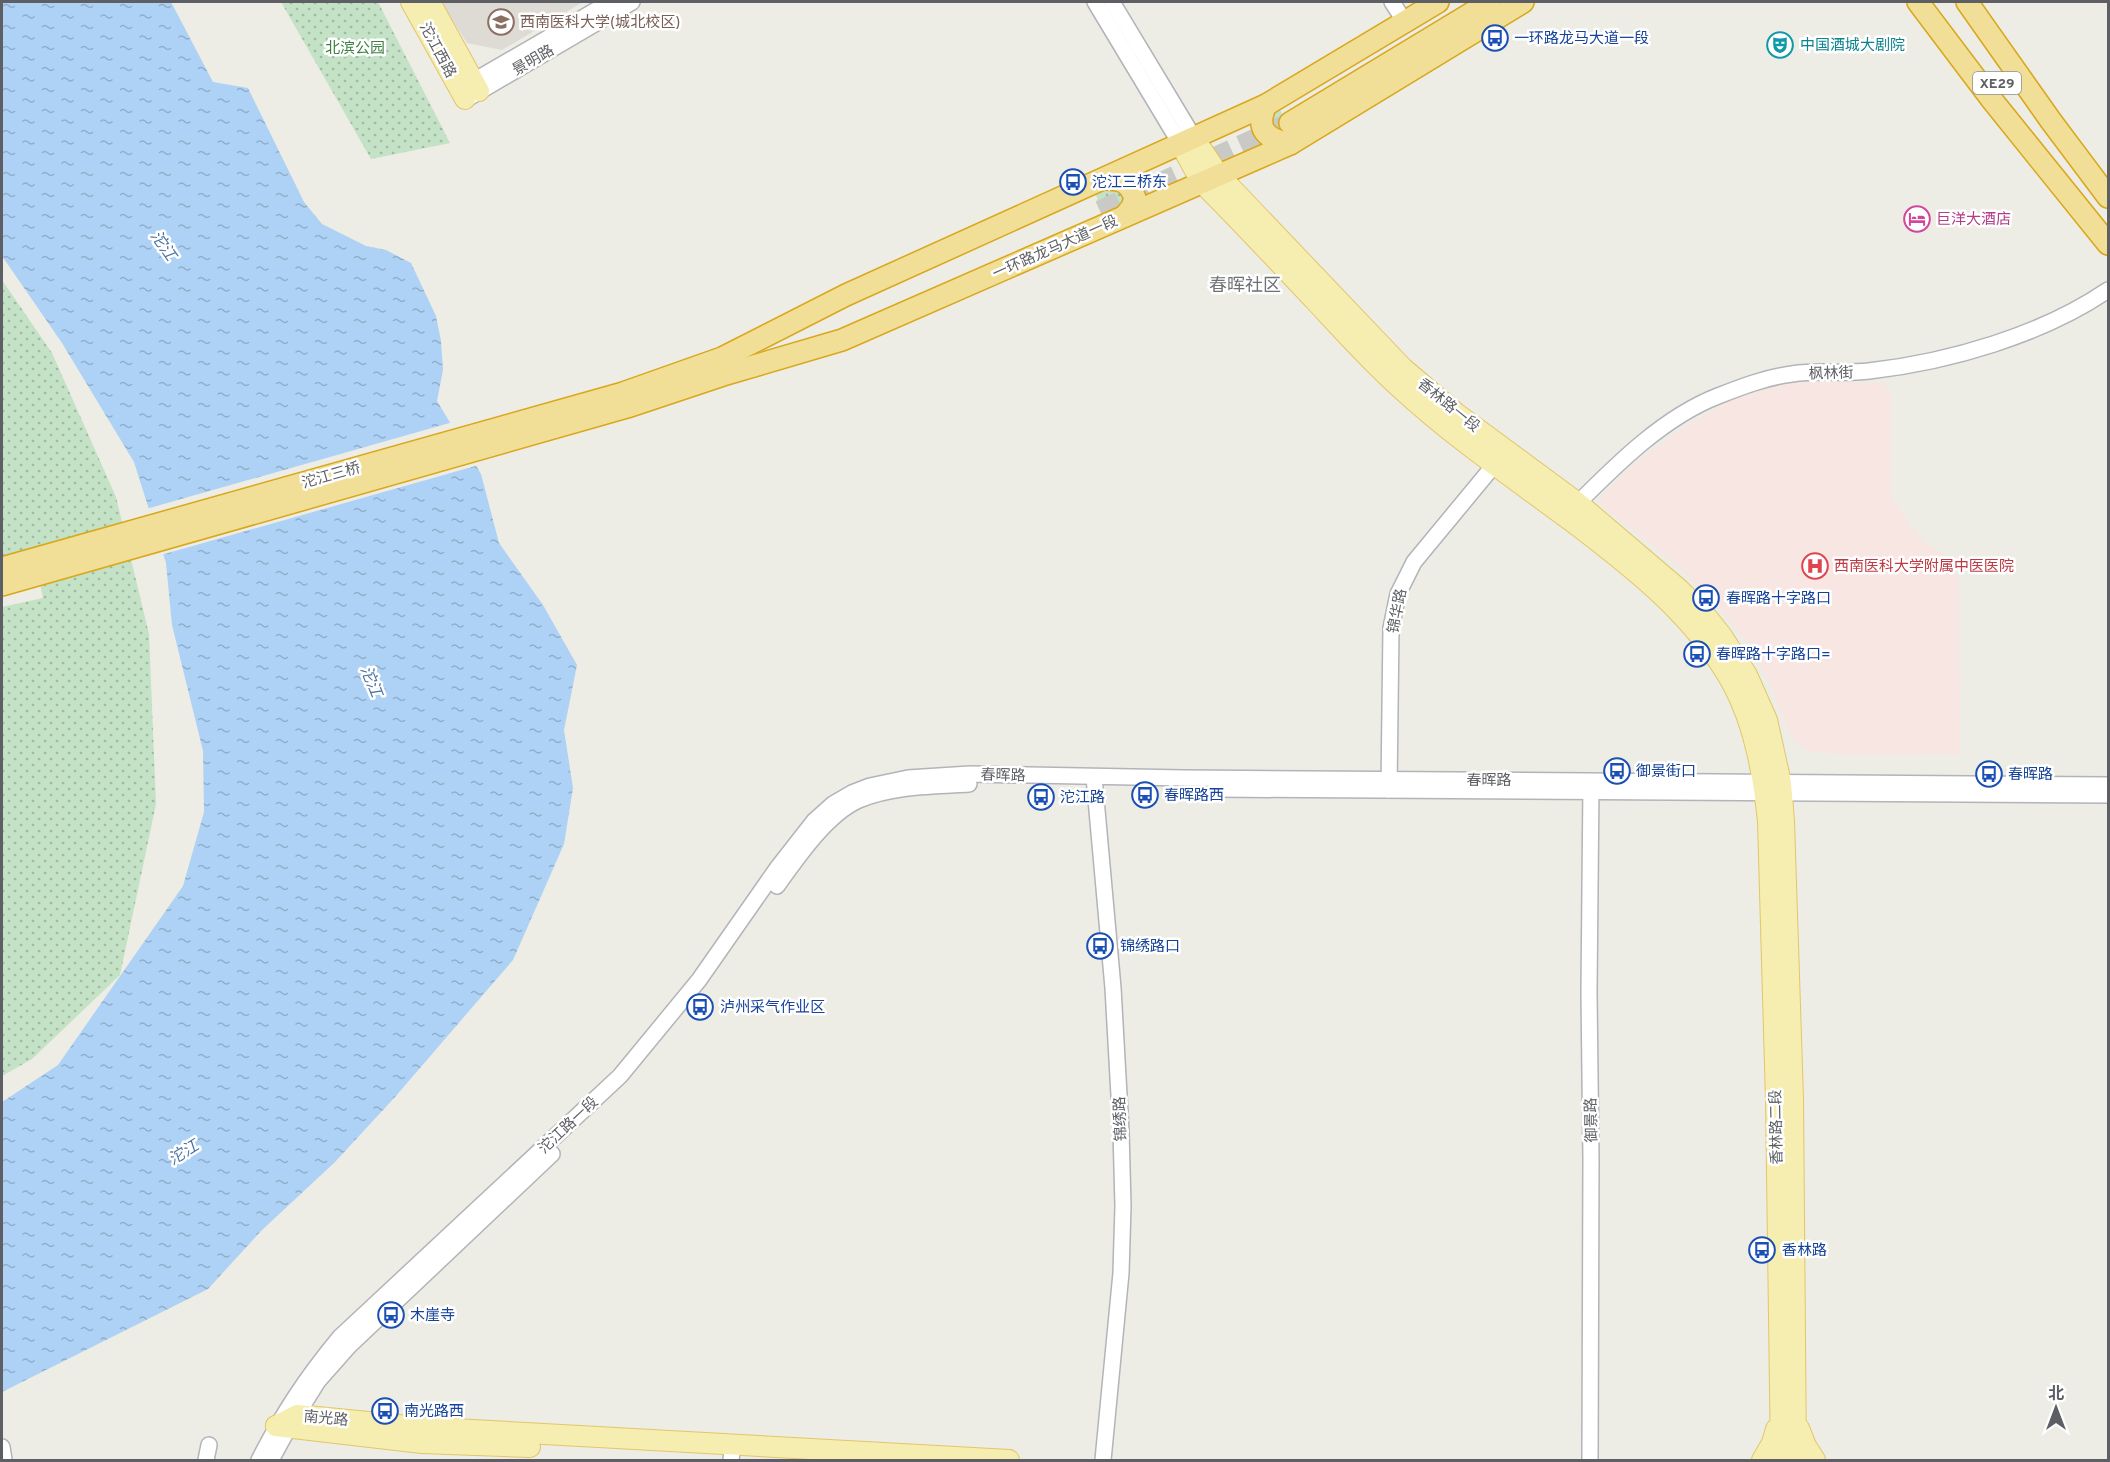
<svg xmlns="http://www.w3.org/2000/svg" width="2110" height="1462" viewBox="0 0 2110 1462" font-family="Overpass,'Noto Sans SC',sans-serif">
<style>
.education{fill:#dddbd3}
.medical{fill:#f8e6e3}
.green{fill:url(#green-dots)}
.water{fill:url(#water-ripples)}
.pier{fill:#edece5}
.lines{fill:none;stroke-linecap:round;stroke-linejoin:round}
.highway-tunnel{stroke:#c9c9c5;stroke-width:21;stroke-dasharray:21 10;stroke-linecap:butt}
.minor-casing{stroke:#b2b4b8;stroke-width:18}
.major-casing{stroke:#e2c66a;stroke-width:22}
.highway-casing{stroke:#d9a719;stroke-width:24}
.minor{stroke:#fff;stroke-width:15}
.major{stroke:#f6eeb1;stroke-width:20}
.highway{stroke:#f1df98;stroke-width:21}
.labels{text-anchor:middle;stroke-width:5;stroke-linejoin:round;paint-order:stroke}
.shield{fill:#fff;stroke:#8e8f92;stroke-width:1.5}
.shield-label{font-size:14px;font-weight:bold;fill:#5d5f64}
.education-label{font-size:15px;fill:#785e54;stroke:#fff;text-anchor:start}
.transit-label{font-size:15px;fill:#164399;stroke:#fff;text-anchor:start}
.culture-label{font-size:15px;fill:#0d838f;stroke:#fff;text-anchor:start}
.park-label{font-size:15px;fill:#3f8145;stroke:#fff}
.street-label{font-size:15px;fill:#5d5f64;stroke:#fff}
.hotel-label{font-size:15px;fill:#b23c85;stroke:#fff;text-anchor:start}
.health-label{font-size:15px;fill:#be3a42;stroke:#fff;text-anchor:start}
.water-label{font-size:16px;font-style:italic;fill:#4c73a6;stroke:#fff}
.quarter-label{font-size:18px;fill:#6e7176;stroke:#fff}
</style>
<defs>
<pattern id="green-dots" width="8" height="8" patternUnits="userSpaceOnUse" patternTransform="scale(1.5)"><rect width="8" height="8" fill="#c4e2c6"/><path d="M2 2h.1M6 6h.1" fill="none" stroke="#a2baa4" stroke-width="1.8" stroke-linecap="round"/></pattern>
<pattern id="water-ripples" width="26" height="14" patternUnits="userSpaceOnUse" patternTransform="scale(1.5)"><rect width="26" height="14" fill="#add2f5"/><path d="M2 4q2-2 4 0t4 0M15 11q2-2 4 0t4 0" fill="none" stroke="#90aeca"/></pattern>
</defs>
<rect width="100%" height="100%" fill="#edece5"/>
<path class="education" d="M 441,2 L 583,2 L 502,50 L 467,43 Z"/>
<path class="medical" d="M 1802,381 L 1884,383 L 1891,396 L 1891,497 L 1911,527 L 1929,545 L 1952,561 L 1959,579 L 1960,754 L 1851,755 L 1809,752 L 1792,738 L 1770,684 L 1747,643 L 1722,611 L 1684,572 L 1638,534 L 1601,506 L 1601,497 L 1634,464 L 1682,428 L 1728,402 L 1770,387 Z"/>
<g class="green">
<path d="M 281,2 L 378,2 L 450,143 L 371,159 Z"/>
<path d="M 1278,107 L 1293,130 L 1288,133 L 1271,129 L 1270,114 Z"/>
<path d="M 1146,170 L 1152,184 L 1139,190 L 1131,177 Z"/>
<path d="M 1110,187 L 1122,189 L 1126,203 L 1104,218 L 1099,207 L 1096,193 Z"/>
<path d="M 2,280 L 52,353 L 116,497 L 149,634 L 156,804 L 120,975 L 32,1059 L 2,1076 L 2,607 L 43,598 L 33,551 L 2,560 Z"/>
</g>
<path class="water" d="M 2,2 L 171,2 L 213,82 L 248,88 L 304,202 L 322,224 L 366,246 L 386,250 L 411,263 L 436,316 L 441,341 L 443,370 L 437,401 L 481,474 L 499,543 L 543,605 L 577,665 L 564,730 L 573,788 L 564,844 L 513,960 L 395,1097 L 335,1162 L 261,1231 L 208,1289 L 2,1392 L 2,1102 L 58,1065 L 183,886 L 204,812 L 203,751 L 172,625 L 166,563 L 134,462 L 62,343 L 2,256 Z"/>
<path class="pier" d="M 453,422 L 479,465 L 161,555 L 146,509 Z"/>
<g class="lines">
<path class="highway-tunnel" d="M 1100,211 L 1290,123"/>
<g class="minor-casing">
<g id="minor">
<path d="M 1095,2 L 1181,145"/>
<path d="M 1112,2 L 1194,138"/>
<path d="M 1392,2 L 1405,22"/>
<path d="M 465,86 L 610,2"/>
<path d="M 470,97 L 632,2"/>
<path d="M 1578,503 C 1618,463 1664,417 1718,396 C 1741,387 1767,377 1792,374 C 1817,370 1844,374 1869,371 C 1949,362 2042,335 2108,290"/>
<path d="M 1094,777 L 1113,988 L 1121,1131 L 1123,1206 L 1121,1273 L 1103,1460"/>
<path d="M 1215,789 L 2108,795"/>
<path d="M 1389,790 L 1391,628 L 1398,594 L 1414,562 L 1495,464"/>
<path d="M 777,886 C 797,858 827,814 859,800 C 893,786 933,786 969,784"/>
<path d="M 2,1447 L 4,1460"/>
<path d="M 206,1460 L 209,1445"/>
<path d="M 259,1460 C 283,1413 306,1378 340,1337 L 620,1076 L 699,980 L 778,867 L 814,821 L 833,804 L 852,793 L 870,786 L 908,778 L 970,774 L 1184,778 L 2108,785"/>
<path d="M 271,1460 L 288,1429 L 318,1381 L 349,1346 L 552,1154"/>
<path d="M 731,1460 L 733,1444"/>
<path d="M 1590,1460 L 1591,1159 L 1589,992 L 1591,783"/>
</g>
</g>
<g class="major-casing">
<g id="major">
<path d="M 411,2 L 465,99"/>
<path d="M 430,2 L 479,91"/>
<path d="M 1194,138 L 1219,175 L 1403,368 L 1456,413 L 1578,503 L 1679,589 L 1707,617 L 1722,636 L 1747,675 L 1767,720 L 1781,783 L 1784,822 L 1793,1099 L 1796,1460"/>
<path d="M 1181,145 L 1201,182 C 1241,222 1279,263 1317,303 C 1344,332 1371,362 1400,388 C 1455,439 1519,482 1579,527 C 1638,572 1697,619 1733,685 C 1755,726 1763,775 1768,821 L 1776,1100 L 1781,1460"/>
<path d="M 276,1426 L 297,1415 L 419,1427 L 1009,1460"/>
<path d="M 276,1426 L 422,1443 L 530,1447"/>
<path d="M 1799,1428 L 1806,1446 L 1815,1460"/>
<path d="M 1762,1460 L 1772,1443 L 1776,1429"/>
</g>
</g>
<g class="highway-casing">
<g id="highway">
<path d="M 1918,2 L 1992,100 L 2108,244"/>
<path d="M 1967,2 L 2051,121 L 2108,197"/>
<path d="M 1266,105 C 1255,129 1266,139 1290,144"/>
<path d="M 1290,123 L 1490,2"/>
<path d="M 1105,179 C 1122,179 1129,182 1135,198 L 1132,207 L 1125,216"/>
<path d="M 2,568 L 623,393 L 722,358 L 846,295 L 1266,105 L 1438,2"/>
<path d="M 2,585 L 627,407 L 723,375 L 842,340 L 1290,144 L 1523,2"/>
</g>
</g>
<use href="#minor" class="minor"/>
<use href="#major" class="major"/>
<use href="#highway" class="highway"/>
</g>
<defs>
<g id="university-ring" transform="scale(1.35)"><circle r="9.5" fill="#fff" stroke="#8d6e63" stroke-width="1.5"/><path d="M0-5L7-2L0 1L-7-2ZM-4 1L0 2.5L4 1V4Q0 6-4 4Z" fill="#8d6e63"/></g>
<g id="bus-ring" transform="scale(1.35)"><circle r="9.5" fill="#fff" stroke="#1a4fb4" stroke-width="1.5"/><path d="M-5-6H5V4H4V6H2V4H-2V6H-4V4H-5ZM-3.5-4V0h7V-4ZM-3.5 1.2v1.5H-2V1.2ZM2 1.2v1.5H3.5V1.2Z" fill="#1a4fb4"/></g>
<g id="theatre-ring" transform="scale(1.35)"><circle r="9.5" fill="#fff" stroke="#0f9aa8" stroke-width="1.5"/><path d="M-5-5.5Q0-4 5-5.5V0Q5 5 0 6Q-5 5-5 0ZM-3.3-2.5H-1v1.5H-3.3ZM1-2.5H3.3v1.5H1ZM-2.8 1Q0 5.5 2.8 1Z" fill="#0f9aa8"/></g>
<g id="hotel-ring" transform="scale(1.35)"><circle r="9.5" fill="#fff" stroke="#d1479c" stroke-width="1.5"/><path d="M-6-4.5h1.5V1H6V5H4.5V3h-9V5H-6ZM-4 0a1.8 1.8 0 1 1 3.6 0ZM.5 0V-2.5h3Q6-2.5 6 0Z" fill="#d1479c"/></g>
<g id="hospital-ring" transform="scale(1.35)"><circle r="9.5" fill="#fff" stroke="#e0444e" stroke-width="1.5"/><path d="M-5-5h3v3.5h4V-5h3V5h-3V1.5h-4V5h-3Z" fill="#e0444e"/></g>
</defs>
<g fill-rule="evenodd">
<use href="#university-ring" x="501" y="22"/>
<use href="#bus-ring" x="1495" y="38"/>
<use href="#theatre-ring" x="1780" y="45"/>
<use href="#bus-ring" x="1073" y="182"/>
<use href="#hotel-ring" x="1917" y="219"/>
<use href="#hospital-ring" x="1815" y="566"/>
<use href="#bus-ring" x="1706" y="598"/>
<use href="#bus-ring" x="1697" y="654"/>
<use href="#bus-ring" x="1617" y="771"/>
<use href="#bus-ring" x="1989" y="774"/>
<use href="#bus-ring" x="1145" y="795"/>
<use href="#bus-ring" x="1041" y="797"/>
<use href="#bus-ring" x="1100" y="946"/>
<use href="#bus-ring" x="700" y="1007"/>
<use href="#bus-ring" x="1762" y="1250"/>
<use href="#bus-ring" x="391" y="1315"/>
<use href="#bus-ring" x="385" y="1411"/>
</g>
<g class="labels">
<rect class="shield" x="1973" y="72" width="48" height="22" rx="4.5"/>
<g class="shield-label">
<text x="1997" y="88">XE29</text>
</g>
<g class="education-label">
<text x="520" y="27">西南医科大学(城北校区)</text>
</g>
<g class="transit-label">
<text x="1514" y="43">一环路龙马大道一段</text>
<text x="1092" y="187">沱江三桥东</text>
<text x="1726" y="603">春晖路十字路口</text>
<text x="1716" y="659">春晖路十字路口=</text>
<text x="1636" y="776">御景街口</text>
<text x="2008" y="779">春晖路</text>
<text x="1164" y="800">春晖路西</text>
<text x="1060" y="802">沱江路</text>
<text x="1120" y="951">锦绣路口</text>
<text x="720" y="1012">泸州采气作业区</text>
<text x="1782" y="1255">香林路</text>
<text x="410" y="1320">木崖寺</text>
<text x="404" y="1416">南光路西</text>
</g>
<g class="culture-label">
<text x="1800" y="50">中国酒城大剧院</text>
</g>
<g class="park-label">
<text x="355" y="53">北滨公园</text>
</g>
<g class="street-label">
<text transform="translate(438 50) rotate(62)" y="5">沱江西路</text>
<text transform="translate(533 60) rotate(-30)" y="5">景明路</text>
<text transform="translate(1055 247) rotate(-24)" y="5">一环路龙马大道一段</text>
<text transform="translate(1831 373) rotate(-2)" y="5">枫林街</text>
<text transform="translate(1449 405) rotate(39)" y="5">香林路一段</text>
<text transform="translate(331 475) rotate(-16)" y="5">沱江三桥</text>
<text transform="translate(1397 611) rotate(-79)" y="5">锦华路</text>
<text transform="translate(1003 775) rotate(1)" y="5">春晖路</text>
<text x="1489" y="785">春晖路</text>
<text transform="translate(1120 1119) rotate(-92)" y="5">锦绣路</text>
<text transform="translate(1591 1120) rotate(-91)" y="5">御景路</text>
<text transform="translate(568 1125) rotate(-43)" y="5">沱江路一段</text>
<text transform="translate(1776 1127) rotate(-91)" y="5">香林路二段</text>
<text transform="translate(326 1418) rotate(5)" y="5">南光路</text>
</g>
<g class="hotel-label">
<text x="1936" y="224">巨洋大酒店</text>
</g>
<g class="health-label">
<text x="1834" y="571">西南医科大学附属中医医院</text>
</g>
<g class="water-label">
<text transform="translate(164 245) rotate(55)" y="6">沱江</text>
<text transform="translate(372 681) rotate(68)" y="6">沱江</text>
<text transform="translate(183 1152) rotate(-32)" y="6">沱江</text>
</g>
<g class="quarter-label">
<text x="1245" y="291">春晖社区</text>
</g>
</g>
<rect width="2110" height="1462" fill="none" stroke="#5d5f64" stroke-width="6"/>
<g transform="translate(2056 1408)" stroke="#ffffff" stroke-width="4.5" paint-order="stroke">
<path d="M0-4.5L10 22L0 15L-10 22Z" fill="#5d5f64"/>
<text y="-9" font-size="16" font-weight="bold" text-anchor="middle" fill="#5d5f64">北</text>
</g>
</svg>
